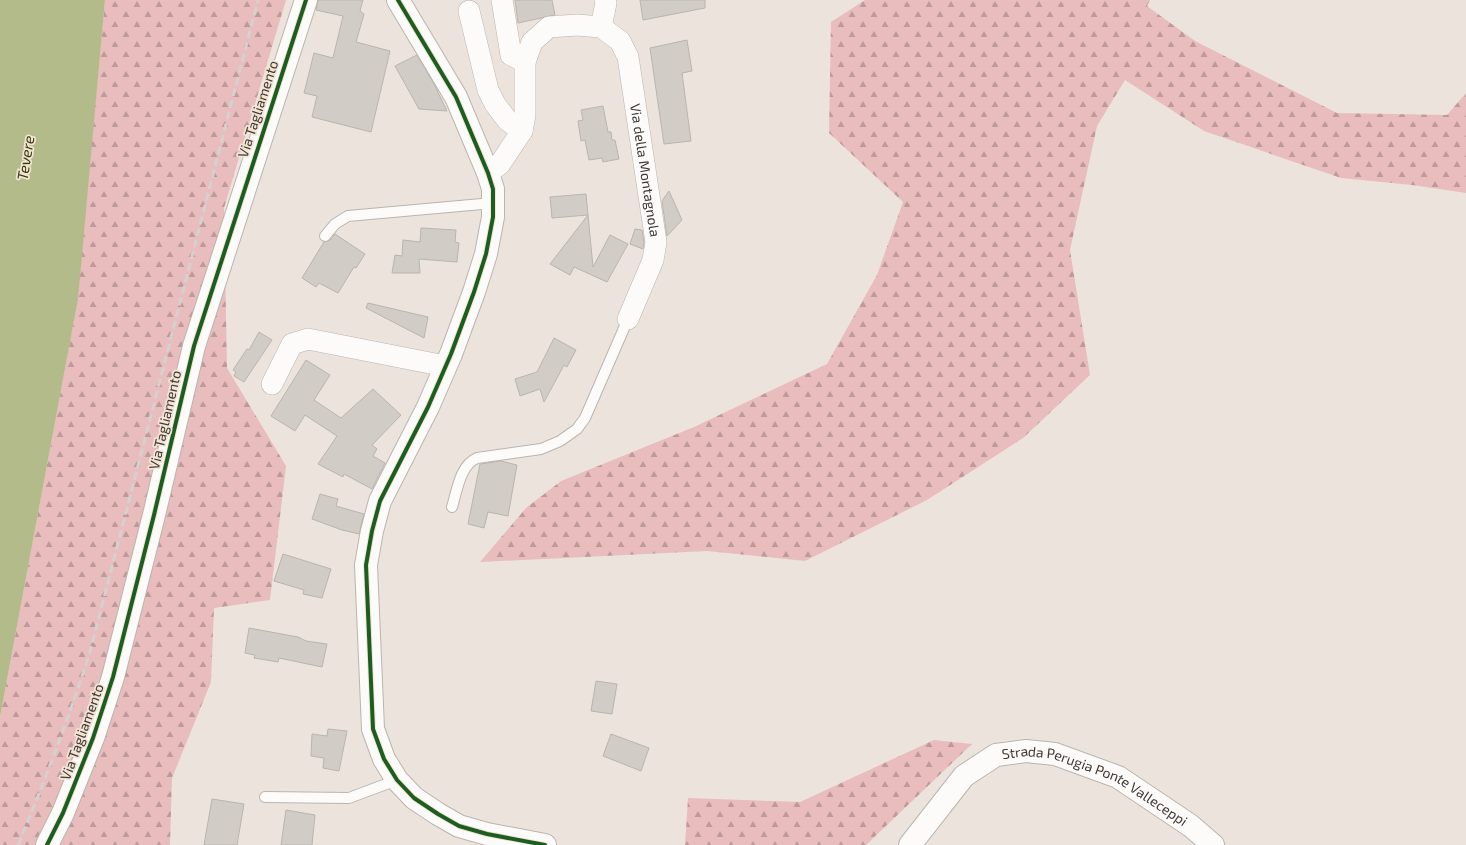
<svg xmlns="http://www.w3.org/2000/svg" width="1466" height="845" viewBox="0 0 1466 845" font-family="'Exo 2',sans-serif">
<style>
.forest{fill:url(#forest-firs)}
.water{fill:#b4bb8a}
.building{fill:#d1ccc5;stroke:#b9b4ad}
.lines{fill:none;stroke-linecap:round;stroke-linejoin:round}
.lane-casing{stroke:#bab4ae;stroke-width:12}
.street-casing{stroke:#bab4ae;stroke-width:22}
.secondary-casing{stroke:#bab4ae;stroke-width:24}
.lane{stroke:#fcfbfa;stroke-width:10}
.street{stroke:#fcfbfa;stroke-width:21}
.secondary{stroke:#fcfbfa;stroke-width:22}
.rail{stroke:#d4d2d0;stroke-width:3;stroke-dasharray:8 4;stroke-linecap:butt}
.cycleway-casing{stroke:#f3e4d5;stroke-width:6}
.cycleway{stroke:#1b5e20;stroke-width:4}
.labels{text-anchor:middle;stroke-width:3.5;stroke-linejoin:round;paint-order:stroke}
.street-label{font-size:14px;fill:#3e3933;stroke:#f3e4d5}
.water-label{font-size:15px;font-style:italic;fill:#313904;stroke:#f3e4d5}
</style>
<defs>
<pattern id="forest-firs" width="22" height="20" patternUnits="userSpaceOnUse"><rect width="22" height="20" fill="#e9bcbd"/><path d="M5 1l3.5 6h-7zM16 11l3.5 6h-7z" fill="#be9a9a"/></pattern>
</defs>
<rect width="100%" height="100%" fill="#ece4dc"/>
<g class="forest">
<path d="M 105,0 L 286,0 L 224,208 L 227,368 L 286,466 L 270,600 L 214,608 L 211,682 L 172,778 L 170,845 L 0,845 L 0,717 L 76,309 Z"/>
<path d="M 865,0 L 1150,0 L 1147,6 L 1195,41 L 1337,113 L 1447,115 L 1466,93 L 1466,193 L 1412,185 L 1341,178 L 1204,131 L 1125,80 L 1097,126 L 1070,250 L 1090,375 L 1023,438 L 927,500 L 805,561 L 707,551 L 480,562 L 526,508 L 561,481 L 694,427 L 827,364 L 877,275 L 903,202 L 829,133 L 831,22 Z"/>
<path d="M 934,740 L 972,744 L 866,845 L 685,845 L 688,798 L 800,802 Z"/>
</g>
<path class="water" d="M 0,0 L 105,0 L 78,299 L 0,717 Z"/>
<g class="building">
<path d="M 318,0 L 363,0 L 360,11 L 364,14 L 356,42 L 390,51 L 371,132 L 312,117 L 317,96 L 304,93 L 314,53 L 333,58 L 343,16 L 316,10 Z"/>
<path d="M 515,0 L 552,0 L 555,15 L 518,23 Z"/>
<path d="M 640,0 L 705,0 L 705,8 L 643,20 Z"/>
<path d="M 687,40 L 692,71 L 682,73 L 691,141 L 664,144 L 650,48 Z"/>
<path d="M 417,55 L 433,82 L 447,111 L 419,109 L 395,66 Z"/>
<path d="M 603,106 L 608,132 L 611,132 L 612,140 L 615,140 L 619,159 L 603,162 L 602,158 L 589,160 L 585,140 L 581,141 L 578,121 L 583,120 L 581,110 Z"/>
<path d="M 669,191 L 682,220 L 667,236 L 662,201 Z"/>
<path d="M 586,194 L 593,267 L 610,235 L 628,244 L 607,282 L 574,267 L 570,275 L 550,264 L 588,215 L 552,218 L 550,197 Z"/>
<path d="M 421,228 L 456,230 L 455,242 L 459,243 L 457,262 L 419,259 L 420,273 L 392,273 L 395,255 L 402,256 L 403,240 L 420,242 Z"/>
<path d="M 635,229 L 642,230 L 644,242 L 643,249 L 630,244 Z"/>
<path d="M 335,234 L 365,254 L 356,268 L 354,267 L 338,293 L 319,283 L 316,287 L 302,278 L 324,242 L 330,240 Z"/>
<path d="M 368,303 L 428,317 L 424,338 L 366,308 Z"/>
<path d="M 259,332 L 272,340 L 244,382 L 234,376 L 236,372 L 233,370 L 247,349 L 249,350 Z"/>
<path d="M 554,338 L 576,350 L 567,367 L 564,365 L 544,402 L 540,389 L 520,396 L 515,379 L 537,372 Z"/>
<path d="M 306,360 L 330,375 L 314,400 L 341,418 L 373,389 L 401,415 L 372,445 L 377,449 L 373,456 L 385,463 L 372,489 L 344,474 L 343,477 L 318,464 L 337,436 L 305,415 L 295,431 L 271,416 Z"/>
<path d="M 501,461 L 517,465 L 508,516 L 488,512 L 484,528 L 468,524 L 480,464 Z"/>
<path d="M 320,494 L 338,499 L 336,506 L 364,514 L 359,534 L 342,530 L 312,519 Z"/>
<path d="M 283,554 L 331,569 L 322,598 L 303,594 L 304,590 L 274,581 Z"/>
<path d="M 249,628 L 298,637 L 306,641 L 327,644 L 322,667 L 279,658 L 278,662 L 254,658 L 255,655 L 245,653 Z"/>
<path d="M 596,681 L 617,684 L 612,714 L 591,711 Z"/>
<path d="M 328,729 L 347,731 L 339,771 L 323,768 L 324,758 L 311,756 L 312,734 L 327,736 Z"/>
<path d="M 611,734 L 649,748 L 641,771 L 603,756 Z"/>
<path d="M 212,799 L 244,804 L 237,845 L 204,845 Z"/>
<path d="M 286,810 L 315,815 L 312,845 L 281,845 Z"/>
</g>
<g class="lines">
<g class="lane-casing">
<g id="lane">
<path d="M 325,236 L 335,224 L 348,216 L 493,203"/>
<path d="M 452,507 C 457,491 460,465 477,458 L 541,449 L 560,441 L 577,429 L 585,418 L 628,319"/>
<path d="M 265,797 L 349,798 L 397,780"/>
</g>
</g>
<g class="street-casing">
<g id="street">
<path d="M 502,0 L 511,55 L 525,62"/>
<path d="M 469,11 L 488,90 L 495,104 L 507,120 L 522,131"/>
<path d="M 601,27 L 606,3 L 605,0"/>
<path id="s1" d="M 488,173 L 500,164 L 522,131 L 525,115 L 525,62 L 532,42 L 549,27 L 577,25 L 601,27 L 620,41 L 628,57 L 656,242 L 653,260 L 628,319"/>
<path d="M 272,384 L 292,344 L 308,339 L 445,366"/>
</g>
</g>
<g class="secondary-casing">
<g id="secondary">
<path d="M 398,0 L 456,97 L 488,173 L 493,189 L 493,217 L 486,254 L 474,292 L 451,354 L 428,407 L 380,501 L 372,531 L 366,565 L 373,729 L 384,759 L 397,780 L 414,798 L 438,814 L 459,826 L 487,834 L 545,845"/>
<path d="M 47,845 L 63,813 L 93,738 L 113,677 L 154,515 L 194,346 L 306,0"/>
<path id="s2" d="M 910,845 L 964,776 L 996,755 L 1026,751 L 1055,754 L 1118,777 L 1191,826 L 1213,845"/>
</g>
</g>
<use href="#lane" class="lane"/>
<use href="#street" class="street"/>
<use href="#secondary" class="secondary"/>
<path class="rail" d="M 18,845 C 45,781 69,717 90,652 L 258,0"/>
<g class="cycleway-casing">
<g id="cycleway">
<path d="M 398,0 L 456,97 L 488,173 L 493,189 L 493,217 L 486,254 L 474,292 L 451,354 L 428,407 L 380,501 L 372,531 L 366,565 L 373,729 L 384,759 L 397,780 L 414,798 L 438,814 L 459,826 L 487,834 L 545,845"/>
<path d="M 47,845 L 63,813 L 93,738 L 113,677 L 154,515 L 194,346 L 306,0"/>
</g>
</g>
<use href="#cycleway" class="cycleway"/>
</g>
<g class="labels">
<g class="street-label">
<text transform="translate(258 109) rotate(-72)" y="5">Via Tagliamento</text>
<text dy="5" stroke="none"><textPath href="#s1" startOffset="376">Via della Montagnola</textPath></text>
<text transform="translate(165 420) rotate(-77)" y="5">Via Tagliamento</text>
<text transform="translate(82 732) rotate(-70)" y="5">Via Tagliamento</text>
<text dy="5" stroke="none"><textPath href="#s2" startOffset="233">Strada Perugia Ponte Valleceppi</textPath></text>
</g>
<g class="water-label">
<text transform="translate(26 158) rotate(-81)" y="5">Tevere</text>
</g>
</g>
</svg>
